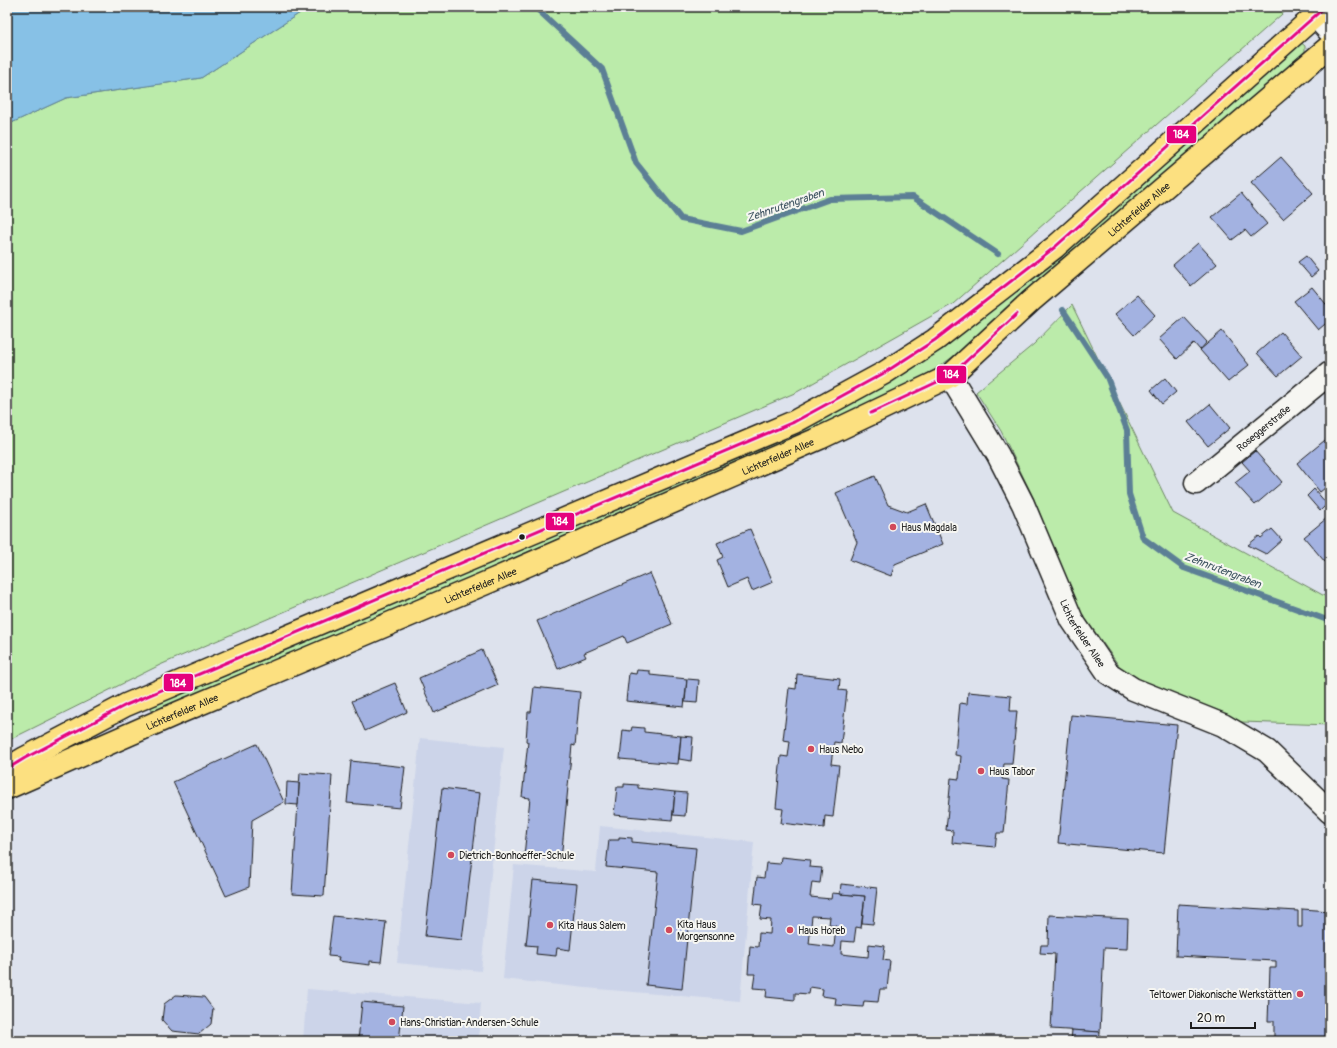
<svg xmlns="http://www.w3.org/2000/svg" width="1337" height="1048" viewBox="0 0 1337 1048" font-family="Pangolin,sans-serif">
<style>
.built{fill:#ccd4e9}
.green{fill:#bbebaa;stroke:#6c8463}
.water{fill:#87c1e6;stroke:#5c7f95}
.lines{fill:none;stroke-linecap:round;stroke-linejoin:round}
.stream{stroke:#5c7f95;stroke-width:6}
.building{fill:#a3b2e1;stroke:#1c1c1c;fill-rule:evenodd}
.minor-casing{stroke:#1c1c1c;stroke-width:25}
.major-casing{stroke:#1c1c1c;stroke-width:25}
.minor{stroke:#f6f6f2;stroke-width:22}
.major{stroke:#fce080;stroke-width:22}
.bus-1-casing{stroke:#f6f6f2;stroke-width:6}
.bus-1{stroke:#e5007d;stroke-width:3}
.poi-dot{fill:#d1495b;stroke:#f6f6f2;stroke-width:1.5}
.bus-dot{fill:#1c1c1c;stroke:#f6f6f2;stroke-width:1.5}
.labels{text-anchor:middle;stroke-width:4;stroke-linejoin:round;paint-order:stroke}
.street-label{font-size:10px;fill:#1c1c1c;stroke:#f6f6f2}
.poi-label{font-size:10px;fill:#1c1c1c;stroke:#f6f6f2;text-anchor:start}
.water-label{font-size:11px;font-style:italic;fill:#415663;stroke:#f6f6f2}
.line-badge{stroke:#f6f6f2;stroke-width:1.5}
.badge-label{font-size:11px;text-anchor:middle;font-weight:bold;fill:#fff}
</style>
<rect width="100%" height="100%" fill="#dde2ed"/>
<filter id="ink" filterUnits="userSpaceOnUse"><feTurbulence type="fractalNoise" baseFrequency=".025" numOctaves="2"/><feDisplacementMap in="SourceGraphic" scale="8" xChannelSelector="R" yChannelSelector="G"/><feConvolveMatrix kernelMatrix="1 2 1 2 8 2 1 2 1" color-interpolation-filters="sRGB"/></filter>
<g filter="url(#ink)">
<g class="built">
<path d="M 420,738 L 504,747 L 481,971 L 397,963 Z"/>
<path d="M 600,826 L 754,842 L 740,1001 L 586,988 L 503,979 L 514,865 L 596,872 Z"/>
<path d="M 307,989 L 481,1003 L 478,1041 L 303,1041 Z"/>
<path d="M 772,1034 L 773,1034 L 848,1041 L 772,1041 Z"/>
</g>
<g class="green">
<path d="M 309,7 L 1290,7 L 953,304 L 797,392 L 160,665 L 7,741 L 7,125 L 66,98 L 201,78 Z"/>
<path d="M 1299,41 L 1305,46 L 1305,51 L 1139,200 L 969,345 L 936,369 L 880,399 L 797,436 L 163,710 L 154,713 L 151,711 L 152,705 L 843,403 Z"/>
<path d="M 1072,305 L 1173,513 L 1330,599 L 1330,725 L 1242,722 L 1166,697 L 1122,670 L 1076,605 L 1034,499 L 1001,431 L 976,392 L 1034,344 Z"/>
</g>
<path class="water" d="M 7,7 L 309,7 L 201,78 L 66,98 L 7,125 Z"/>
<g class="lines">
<g class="stream">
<path d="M 536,8 L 602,69 L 636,163 L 681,219 L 741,231 L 830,199 L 913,197 L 998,254"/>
<path d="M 1063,310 L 1107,377 L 1127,430 L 1129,494 L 1143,538 L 1184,568 L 1330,621"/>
</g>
</g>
<g class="building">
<path d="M 1281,157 L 1313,193 L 1283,219 L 1251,183 Z"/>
<path d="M 1241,193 L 1267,224 L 1251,237 L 1245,230 L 1232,240 L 1212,217 Z"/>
<path d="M 1198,243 L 1217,264 L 1191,286 L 1173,265 Z"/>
<path d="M 1306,256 L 1318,271 L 1311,277 L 1298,262 Z"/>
<path d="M 1312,287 L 1330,309 L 1330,320 L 1318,330 L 1294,301 Z"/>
<path d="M 1137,295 L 1155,315 L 1134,335 L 1115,314 Z"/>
<path d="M 1184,317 L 1207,342 L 1200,350 L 1194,343 L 1177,359 L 1159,339 Z"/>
<path d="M 1222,331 L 1249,365 L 1228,382 L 1200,350 Z"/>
<path d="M 1281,332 L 1302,356 L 1278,376 L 1257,353 Z"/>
<path d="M 1165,378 L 1176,392 L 1162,404 L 1151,390 Z"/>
<path d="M 1210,404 L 1230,428 L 1208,446 L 1188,422 Z"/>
<path d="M 1330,436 L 1330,484 L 1320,492 L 1297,463 Z"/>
<path d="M 1255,451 L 1282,482 L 1255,505 L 1235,483 L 1250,471 L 1242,462 Z"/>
<path d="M 875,476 L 888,505 L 907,512 L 926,504 L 943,544 L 895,564 L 891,576 L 850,560 L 857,542 L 836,493 Z"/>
<path d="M 1314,489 L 1327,504 L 1320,511 L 1307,496 Z"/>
<path d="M 1327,518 L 1330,521 L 1330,558 L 1325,562 L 1304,537 Z"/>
<path d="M 750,529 L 773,582 L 752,591 L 747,579 L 728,587 L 717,560 L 723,557 L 717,543 Z"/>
<path d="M 1272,529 L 1282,540 L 1266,554 L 1248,545 L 1259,536 L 1261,538 Z"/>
<path d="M 650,573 L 672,624 L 627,643 L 624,636 L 584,653 L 586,657 L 558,669 L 537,621 Z"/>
<path d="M 482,650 L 498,685 L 434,713 L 419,678 Z"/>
<path d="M 637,670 L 650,671 L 650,675 L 687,679 L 684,707 L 626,701 L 629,673 L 636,674 Z"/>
<path d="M 797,674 L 840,679 L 839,690 L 847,691 L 841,743 L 834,742 L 831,764 L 839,765 L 833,817 L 825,816 L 824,828 L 781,823 L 783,809 L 776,808 L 781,756 L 788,757 L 790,741 L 783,740 L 789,688 L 796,689 Z"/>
<path d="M 687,679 L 699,680 L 697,703 L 685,702 Z"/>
<path d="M 395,683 L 407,712 L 365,731 L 352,701 Z"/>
<path d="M 534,687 L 580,692 L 575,746 L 572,745 L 561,860 L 524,856 L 530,798 L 522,797 L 528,742 L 526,741 L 528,712 L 531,712 Z"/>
<path d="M 968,692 L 1011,696 L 1010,711 L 1017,711 L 1012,764 L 1004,764 L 1002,779 L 1009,780 L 1004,833 L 997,833 L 995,847 L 952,843 L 953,831 L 946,830 L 951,778 L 959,779 L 961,756 L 955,755 L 960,703 L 967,704 Z"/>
<path d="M 1071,715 L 1177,725 L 1164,853 L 1058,843 Z"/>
<path d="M 632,727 L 644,728 L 644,732 L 681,736 L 678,764 L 620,759 L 623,730 L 631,731 Z"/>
<path d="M 681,736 L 693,737 L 691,761 L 679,759 Z"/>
<path d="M 257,744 L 284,802 L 252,820 L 249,887 L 226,896 L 173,782 Z"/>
<path d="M 1330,754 L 1330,799 L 1328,799 Z"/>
<path d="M 351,761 L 405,767 L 400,808 L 347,803 Z"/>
<path d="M 300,773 L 332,775 L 324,896 L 292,894 Z"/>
<path d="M 287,782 L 299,783 L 298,805 L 286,804 Z"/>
<path d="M 624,784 L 638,785 L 638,788 L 675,792 L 672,820 L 614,815 L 617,787 L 624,787 Z"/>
<path d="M 442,788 L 480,793 L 462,940 L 425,936 Z"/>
<path d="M 675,792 L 687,793 L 685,816 L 673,815 Z"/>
<path d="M 619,837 L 632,838 L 632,842 L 696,848 L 682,989 L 646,985 L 658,872 L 606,867 L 609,840 L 619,840 Z"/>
<path d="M 781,857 L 810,860 L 809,867 L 822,868 L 820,883 L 812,882 L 810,897 L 831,899 L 832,893 L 865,896 L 861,928 L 856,927 L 854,942 L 842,941 L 841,954 L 868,957 L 869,944 L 885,946 L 883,960 L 890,961 L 887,989 L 880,989 L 878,1002 L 864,1001 L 863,1007 L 835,1005 L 836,998 L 822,996 L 823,989 L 810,987 L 809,994 L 795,993 L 795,1000 L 766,997 L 767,989 L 753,988 L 755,974 L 748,974 L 750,946 L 758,947 L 759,933 L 770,934 L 771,920 L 760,919 L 762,905 L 754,904 L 757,877 L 764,878 L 766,863 L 780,864 ZM 812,916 L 830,917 L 829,925 L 836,926 L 834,947 L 809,944 Z"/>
<path d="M 533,880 L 577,884 L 570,950 L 557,948 L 556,956 L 536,954 L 537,946 L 526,945 Z"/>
<path d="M 841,884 L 877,888 L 873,924 L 862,923 L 865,896 L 840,894 Z"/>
<path d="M 1178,904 L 1298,911 L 1298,927 L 1302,927 L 1302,909 L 1330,911 L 1330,1041 L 1274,1041 L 1274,1021 L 1268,1021 L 1270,968 L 1276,968 L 1276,961 L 1176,956 Z"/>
<path d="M 1049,915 L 1128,919 L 1127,949 L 1104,948 L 1100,1032 L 1051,1029 L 1055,954 L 1040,953 L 1041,945 L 1048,945 Z"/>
<path d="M 333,916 L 386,922 L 381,962 L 370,961 L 370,965 L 338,961 L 339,957 L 328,956 Z"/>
<path d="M 176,995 L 204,997 L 213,1009 L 211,1024 L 199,1034 L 172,1031 L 162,1020 L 164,1004 Z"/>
<path d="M 362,1002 L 403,1006 L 399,1041 L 358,1041 Z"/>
<path d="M 1072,1030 L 1100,1032 L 1099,1041 L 1071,1041 Z"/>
</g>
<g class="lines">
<g class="minor-casing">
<g id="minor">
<path d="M 1315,16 L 1330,32"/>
<path id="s1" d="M 950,376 L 998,455 L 1023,504 L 1072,620 L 1108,673 L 1133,689 L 1223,725 L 1267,751 L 1330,812"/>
<path id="s2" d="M 1196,483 L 1330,373"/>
</g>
</g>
<g class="major-casing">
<g id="major">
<path d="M 7,769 L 25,758 L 126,705 L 794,422 L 884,373 L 935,340 L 1055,247 L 1325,7"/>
<path id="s3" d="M 7,788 L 178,713 L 493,580 L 820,438 L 950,376 L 1031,301 L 1330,46"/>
</g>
</g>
<use href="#minor" class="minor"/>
<use href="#major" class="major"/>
<g class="bus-1-casing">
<g id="bus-1">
<path d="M 871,413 L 950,376 L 1017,314"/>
<path d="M 7,769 L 25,758 L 126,705 L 794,422 L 884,373 L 935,340 L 1055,247 L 1325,7"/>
</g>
</g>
<use href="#bus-1" class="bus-1"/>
</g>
</g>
<g class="poi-dot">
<circle cx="893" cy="527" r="4"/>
<circle cx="811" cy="749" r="4"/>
<circle cx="981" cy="771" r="4"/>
<circle cx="451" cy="855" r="4"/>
<circle cx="550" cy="925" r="4"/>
<circle cx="669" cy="930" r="4"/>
<circle cx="790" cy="930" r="4"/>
<circle cx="1300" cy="994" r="4"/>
<circle cx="392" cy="1022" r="4"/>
</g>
<circle class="bus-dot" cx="522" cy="537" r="3.5"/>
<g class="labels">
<g class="street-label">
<text dy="4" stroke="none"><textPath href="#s3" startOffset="1281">Lichterfelder Allee</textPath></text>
<text dy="4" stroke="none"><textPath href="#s2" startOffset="87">Roseggerstraße</textPath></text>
<text dy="4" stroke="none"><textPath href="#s3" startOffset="839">Lichterfelder Allee</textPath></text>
<text dy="4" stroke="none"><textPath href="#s3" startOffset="515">Lichterfelder Allee</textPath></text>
<text dy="4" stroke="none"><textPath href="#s1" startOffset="290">Lichterfelder Allee</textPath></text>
<text dy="4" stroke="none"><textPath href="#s3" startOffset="191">Lichterfelder Allee</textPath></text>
</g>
<g class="poi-label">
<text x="901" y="531">Haus Magdala</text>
<text x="819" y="753">Haus Nebo</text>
<text x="989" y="775">Haus Tabor</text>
<text x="459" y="859">Dietrich-Bonhoeffer-Schule</text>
<text x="677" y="928">Kita Haus<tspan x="677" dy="12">Morgensonne</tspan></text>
<text x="558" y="929">Kita Haus Salem</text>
<text x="798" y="934">Haus Horeb</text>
<text x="1292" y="998" text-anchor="end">Teltower Diakonische Werkstätten</text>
<text x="400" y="1026">Hans-Christian-Andersen-Schule</text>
</g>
<g class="water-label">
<text transform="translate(785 205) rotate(-19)" y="4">Zehnrutengraben</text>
<text transform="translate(1223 570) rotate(21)" y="4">Zehnrutengraben</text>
</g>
</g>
<g class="line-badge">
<rect x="1166" y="125" width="31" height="19" rx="4" fill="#e5007d"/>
<rect x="936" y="365" width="31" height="19" rx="4" fill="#e5007d"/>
<rect x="545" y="512" width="30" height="19" rx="4" fill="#e5007d"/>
<rect x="163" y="673" width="31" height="19" rx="4" fill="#e5007d"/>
</g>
<g class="badge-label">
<text x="1181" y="138">184</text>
<text x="951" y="378">184</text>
<text x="560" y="525">184</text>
<text x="178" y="687">184</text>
</g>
<rect width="1337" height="1048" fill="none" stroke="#f6f6f2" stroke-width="24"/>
<rect x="12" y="12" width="1313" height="1024" fill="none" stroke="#1c1c1c" stroke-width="1.5" filter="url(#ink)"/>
<path d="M1191 1022v6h64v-6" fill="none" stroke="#1c1c1c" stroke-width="2"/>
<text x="1197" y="1022" font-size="12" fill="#1c1c1c" stroke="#f6f6f2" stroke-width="3" paint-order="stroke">20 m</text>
</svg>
